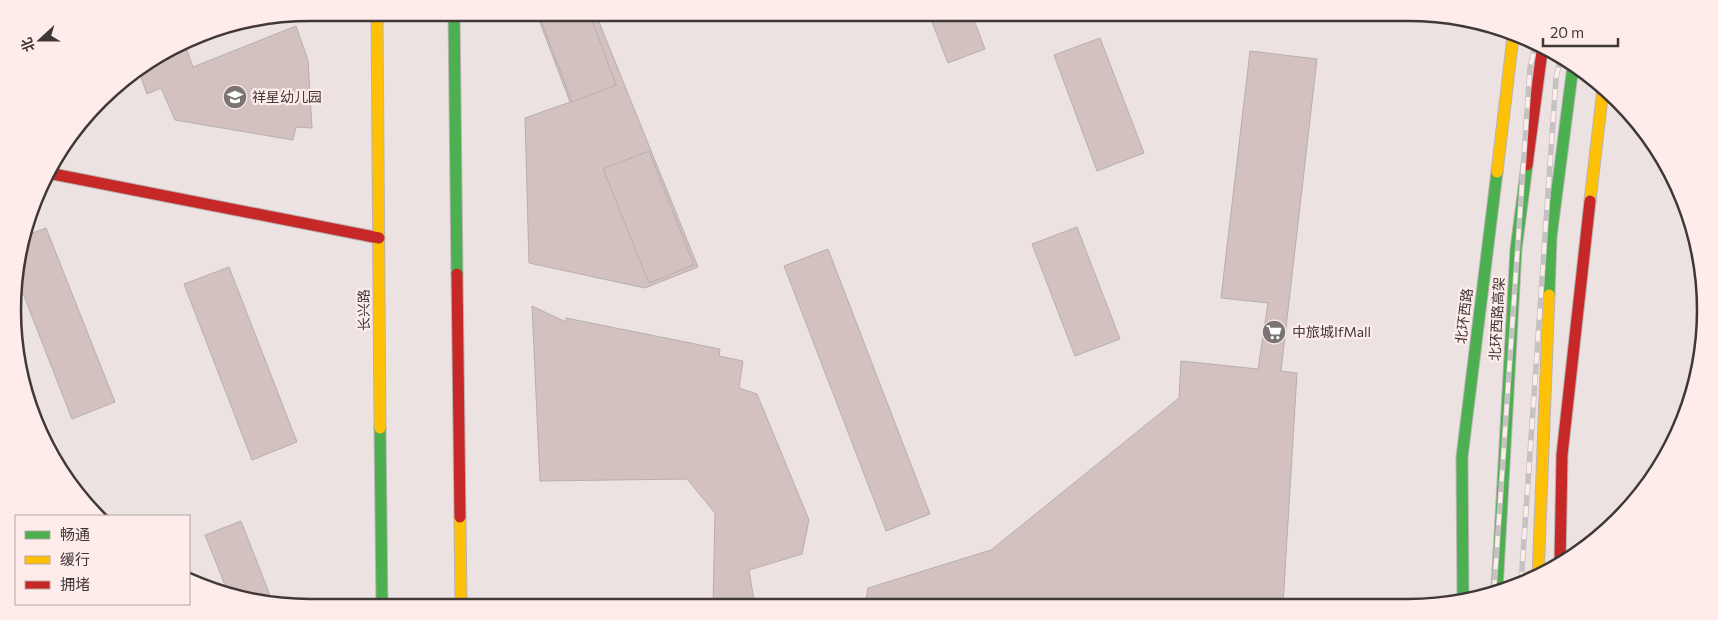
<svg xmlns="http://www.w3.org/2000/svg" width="1718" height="620" viewBox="0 0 1718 620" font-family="Commissioner,'Noto Sans SC',sans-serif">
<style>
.building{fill:#d3c1c0;stroke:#b7afaf}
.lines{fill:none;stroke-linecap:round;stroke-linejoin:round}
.fast-casing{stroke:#bab3b3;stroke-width:13}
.slow-casing{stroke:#bab3b3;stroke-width:13}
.jam-casing{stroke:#bab3b3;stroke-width:13}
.fast{stroke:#4caf50;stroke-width:11}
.slow{stroke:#ffc107;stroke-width:11}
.jam{stroke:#c62828;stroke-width:11}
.rail-casing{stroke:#c5c2c2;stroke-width:5.5}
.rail{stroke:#feecea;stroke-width:4;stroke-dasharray:11;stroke-linecap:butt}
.labels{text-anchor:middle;stroke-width:4.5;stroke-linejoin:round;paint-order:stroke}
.poi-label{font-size:14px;fill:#3f3837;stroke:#feecea;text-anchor:start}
.street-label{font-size:14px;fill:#3f3837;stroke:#feecea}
.rim{fill:none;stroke:#3f3837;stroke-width:2.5}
</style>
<rect width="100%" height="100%" fill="#ece2e2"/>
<g class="building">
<path d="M 536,12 L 595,12 L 698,267 L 645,288 L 529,263 L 525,118 L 570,102 Z"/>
<path d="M 538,12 L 589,12 L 616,85 L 572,102 Z"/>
<path d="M 928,12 L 971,12 L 985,49 L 948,63 Z"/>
<path d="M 296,26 L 308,60 L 312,128 L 296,127 L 293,140 L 175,120 L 161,88 L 147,94 L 139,72 L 185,45 L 193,67 Z"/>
<path d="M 1100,38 L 1144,153 L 1097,171 L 1054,55 Z"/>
<path d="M 1250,51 L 1317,59 L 1281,371 L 1297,373 L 1283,605 L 865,606 L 868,588 L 991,550 L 1179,398 L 1181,361 L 1258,369 L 1268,303 L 1221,298 Z"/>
<path d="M 649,151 L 694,265 L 649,283 L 603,169 Z"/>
<path d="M 1077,227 L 1120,339 L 1075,356 L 1032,244 Z"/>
<path d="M 46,228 L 115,402 L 72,419 L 15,273 L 27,235 Z"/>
<path d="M 828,249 L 930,514 L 886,531 L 784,266 Z"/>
<path d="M 229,267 L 297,442 L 252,460 L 184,284 Z"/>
<path d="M 532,306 L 566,322 L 566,318 L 720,349 L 719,356 L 743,361 L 739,388 L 757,394 L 809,520 L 802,554 L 749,570 L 755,606 L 713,607 L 715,513 L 687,479 L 540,481 Z"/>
<path d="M 241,521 L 273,603 L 233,597 L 229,595 L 205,535 Z"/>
</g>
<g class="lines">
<g class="fast-casing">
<g id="fast">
<path d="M 454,12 L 457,274"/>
<path d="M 1549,295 L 1551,237 L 1573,66"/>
<path d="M 380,428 L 382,607"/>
<path d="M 1497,590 L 1516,249 L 1527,165"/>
<path d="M 1463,600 L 1462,457 L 1497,172"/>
</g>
</g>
<g class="slow-casing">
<g id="slow">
<path d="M 377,12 L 380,428"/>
<path d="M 1497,172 L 1513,37"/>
<path d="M 1590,201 L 1603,89"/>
<path d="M 460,517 L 461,607"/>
<path d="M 1538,577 L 1549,295"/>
</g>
</g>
<g class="jam-casing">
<g id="jam">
<path d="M 1527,165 L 1542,51"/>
<path d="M 48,173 L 379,238"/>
<path d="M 457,274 L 460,517"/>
<path d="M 1560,563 L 1562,455 L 1590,201"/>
</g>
</g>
<use href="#fast" class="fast"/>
<use href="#slow" class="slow"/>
<use href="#jam" class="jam"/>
<g class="rail-casing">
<g id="rail">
<path d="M 1521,583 L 1556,78 L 1560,60"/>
<path d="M 1494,591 L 1530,68 L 1535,47"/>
</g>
</g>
<use href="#rail" class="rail"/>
</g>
<defs>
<g id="school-disc" transform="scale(1.25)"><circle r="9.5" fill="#7c7473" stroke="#feecea"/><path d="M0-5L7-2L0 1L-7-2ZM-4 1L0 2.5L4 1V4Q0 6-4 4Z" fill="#fff"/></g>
<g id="supermarket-disc" transform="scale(1.25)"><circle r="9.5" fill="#7c7473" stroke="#feecea"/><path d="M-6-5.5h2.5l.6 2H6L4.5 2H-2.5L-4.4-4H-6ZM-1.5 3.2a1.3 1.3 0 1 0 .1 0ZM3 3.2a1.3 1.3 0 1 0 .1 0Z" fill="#fff"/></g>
</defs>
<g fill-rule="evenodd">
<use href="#school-disc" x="235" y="97"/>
<use href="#supermarket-disc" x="1274" y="332"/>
</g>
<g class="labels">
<g class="poi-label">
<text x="252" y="102">祥星幼儿园</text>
<text x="1292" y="337">中旅城IfMall</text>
</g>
<g class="street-label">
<text transform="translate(364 310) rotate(-91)" y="5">长兴路</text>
<text transform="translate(1464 316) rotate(-83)" y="5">北环西路</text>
<text transform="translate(1497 319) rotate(-87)" y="5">北环西路高架</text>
</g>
</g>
<path d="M0 0H1718V620H0ZM310 21H1408A289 289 0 0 1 1697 310V310A289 289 0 0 1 1408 599H310A289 289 0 0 1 21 310V310A289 289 0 0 1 310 21Z" fill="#feecea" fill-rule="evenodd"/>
<path class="rim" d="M310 21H1408A289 289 0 0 1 1697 310V310A289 289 0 0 1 1408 599H310A289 289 0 0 1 21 310V310A289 289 0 0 1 310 21Z"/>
<rect x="15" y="515" width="175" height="90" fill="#feecea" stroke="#b2a4a2"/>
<rect x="25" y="531" width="25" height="8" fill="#4caf50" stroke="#b2a4a2"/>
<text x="60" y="540" font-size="15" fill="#3f3837">畅通</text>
<rect x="25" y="556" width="25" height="8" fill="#ffc107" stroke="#b2a4a2"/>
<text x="60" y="565" font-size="15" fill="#3f3837">缓行</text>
<rect x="25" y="581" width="25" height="8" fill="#c62828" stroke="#b2a4a2"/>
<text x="60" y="590" font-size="15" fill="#3f3837">拥堵</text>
<g transform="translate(40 40) rotate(249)" stroke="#feecea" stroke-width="4" paint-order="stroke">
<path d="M0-4L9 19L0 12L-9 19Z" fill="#3f3837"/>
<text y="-8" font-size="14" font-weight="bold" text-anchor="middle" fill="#3f3837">北</text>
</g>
<path d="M1543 38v8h75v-8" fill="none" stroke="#3f3837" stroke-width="2.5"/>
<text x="1550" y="38" font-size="15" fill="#3f3837" stroke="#feecea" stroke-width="4" paint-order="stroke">20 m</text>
</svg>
